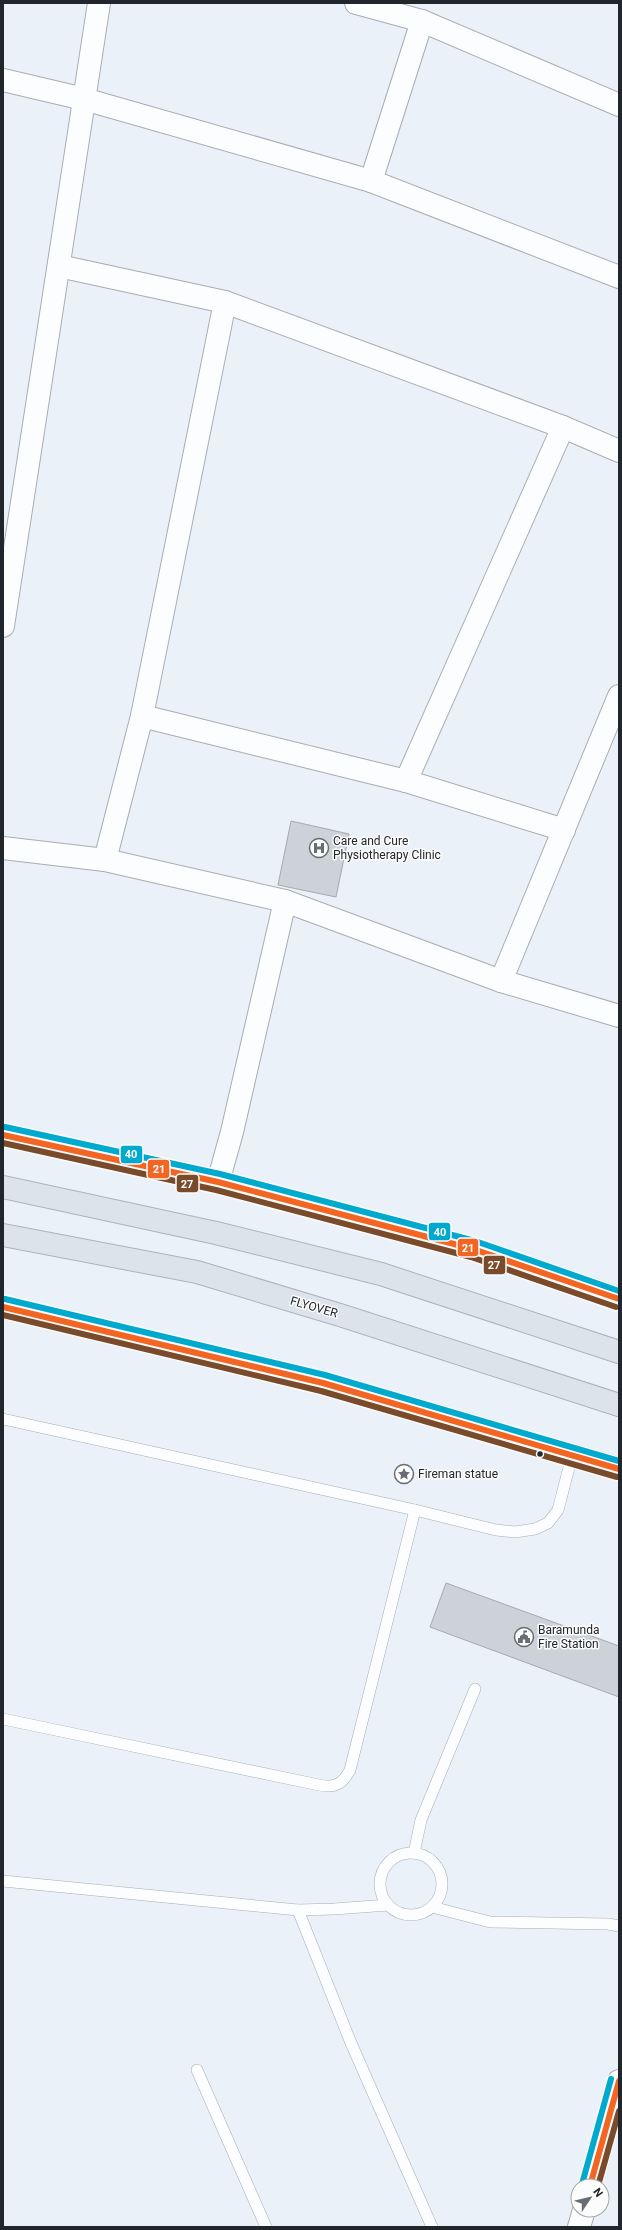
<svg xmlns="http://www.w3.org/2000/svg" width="622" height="2230" viewBox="0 0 622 2230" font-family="Roboto,sans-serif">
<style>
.building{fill:#cdd2d9;stroke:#a5aaaf}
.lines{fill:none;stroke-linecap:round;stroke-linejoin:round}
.lane-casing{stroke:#a8adb3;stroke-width:12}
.street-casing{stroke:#a8adb3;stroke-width:24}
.secondary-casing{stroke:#a8adb3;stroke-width:24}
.highway-casing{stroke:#aab3bf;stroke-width:24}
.lane{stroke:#fcfdfe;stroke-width:11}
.street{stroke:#fcfdfe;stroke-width:22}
.secondary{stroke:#fcfdfe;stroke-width:22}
.highway{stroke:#dce3eb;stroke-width:22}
.bus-1-casing{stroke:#fcfcfc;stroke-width:9}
.bus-2-casing{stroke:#fcfcfc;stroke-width:9}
.bus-3-casing{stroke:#fcfcfc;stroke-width:9}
.bus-1{stroke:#f26522;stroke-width:6}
.bus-2{stroke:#7a4b2a;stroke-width:6}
.bus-3{stroke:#00a9ce;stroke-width:6}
.bus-dot{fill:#21262c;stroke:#fcfcfc;stroke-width:1.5}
.labels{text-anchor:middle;stroke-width:3;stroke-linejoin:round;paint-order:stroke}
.poi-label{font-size:12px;fill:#21262c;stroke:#fcfcfc;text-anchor:start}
.street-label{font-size:12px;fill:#21262c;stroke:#fcfcfc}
.line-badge{stroke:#fcfcfc;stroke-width:1.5}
.badge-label{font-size:11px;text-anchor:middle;font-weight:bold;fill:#fff}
</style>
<rect width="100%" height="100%" fill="#ebf1f8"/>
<g class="building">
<path d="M 291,821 L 349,834 L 336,897 L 278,885 Z"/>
<path d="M 446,1583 L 619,1646 L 619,1697 L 430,1627 Z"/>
</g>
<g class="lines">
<g class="lane-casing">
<g id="lane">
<path d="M 3,1419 L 415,1510 L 496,1530 L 515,1532 L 535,1529 L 548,1523 L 558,1510 L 572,1456"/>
<path d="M 3,1719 L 319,1785 C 334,1788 342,1785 350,1770 L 415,1510"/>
<path d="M 414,1853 L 421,1820 L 475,1689"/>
<circle cx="411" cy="1884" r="31"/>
<path d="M 3,1881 L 298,1910 L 334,1909 L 388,1905"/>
<path d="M 432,1907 L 490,1922 L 608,1924 L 619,1926"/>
<path d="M 298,1910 L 351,2043 L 432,2227"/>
<path d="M 197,2070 L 266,2227"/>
</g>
</g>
<g class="street-casing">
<g id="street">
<path d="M 356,3 L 422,21 L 619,105"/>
<path d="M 3,80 L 84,99 L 371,181 L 619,277"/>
<path d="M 371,181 L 422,21"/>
<path d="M 59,266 L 225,302 L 563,427"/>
<path d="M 3,626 L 99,3"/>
<path d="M 142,716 L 406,781 L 563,427 L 619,451"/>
<path d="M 406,781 L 564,830"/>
<path d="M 3,848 L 105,860 L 285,901 L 501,981 L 619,1016"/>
<path d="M 105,860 L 142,716 L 225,302"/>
<path d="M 501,981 L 619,696"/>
<path d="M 218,1182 L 232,1132 L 285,901"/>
</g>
</g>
<g class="secondary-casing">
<g id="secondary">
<path d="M 3,1135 L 218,1182 L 473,1249 L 619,1299"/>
<path d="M 3,1307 L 323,1383 L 619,1469"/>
<path d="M 590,2186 L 619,2081"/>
<path d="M 579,2227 L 584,2210"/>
</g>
</g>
<g class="highway-casing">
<g id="highway">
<path d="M 3,1187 L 216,1233 L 381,1274 L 619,1352"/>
<path d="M 3,1235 L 197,1272 L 340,1315 L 619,1405"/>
</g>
</g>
<use href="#lane" class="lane"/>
<use href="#street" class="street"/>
<use href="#secondary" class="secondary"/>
<use href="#highway" class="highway"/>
<g class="bus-1-casing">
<g id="bus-1">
<path d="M 3,1135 L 218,1182 L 473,1249 L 619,1299"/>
<path d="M 3,1307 L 323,1383 L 619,1469"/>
<path d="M 590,2186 L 619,2081"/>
</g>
</g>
<g class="bus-2-casing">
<g id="bus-2">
<path d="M 3,1143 L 216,1190 L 471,1257 L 616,1307"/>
<path d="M 3,1315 L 321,1391 L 617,1477"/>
<path d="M 598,2186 L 619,2111"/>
</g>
</g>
<g class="bus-3-casing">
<g id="bus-3">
<path d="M 5,1127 L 220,1174 L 475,1241 L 619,1291"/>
<path d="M 5,1299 L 325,1375 L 619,1461"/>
<path d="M 582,2184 L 611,2079"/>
</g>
</g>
<use href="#bus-1" class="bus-1"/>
<use href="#bus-2" class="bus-2"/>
<use href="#bus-3" class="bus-3"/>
</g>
<defs>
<g id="hospital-ring" transform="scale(1)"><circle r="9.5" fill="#fcfcfc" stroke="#686d73" stroke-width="1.5"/><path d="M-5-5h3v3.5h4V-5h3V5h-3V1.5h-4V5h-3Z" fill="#686d73"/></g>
<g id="sight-ring" transform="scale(1)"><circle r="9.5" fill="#fcfcfc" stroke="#686d73" stroke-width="1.5"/><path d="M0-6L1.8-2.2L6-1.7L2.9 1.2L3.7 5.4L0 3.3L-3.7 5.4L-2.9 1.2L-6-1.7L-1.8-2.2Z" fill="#686d73"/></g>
<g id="civic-ring" transform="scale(1)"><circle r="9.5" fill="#fcfcfc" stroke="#686d73" stroke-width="1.5"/><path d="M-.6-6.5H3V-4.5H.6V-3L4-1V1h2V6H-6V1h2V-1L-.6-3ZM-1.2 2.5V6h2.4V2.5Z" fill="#686d73"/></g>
</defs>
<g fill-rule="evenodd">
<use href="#hospital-ring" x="319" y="848"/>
<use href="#sight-ring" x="404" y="1474"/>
<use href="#civic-ring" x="524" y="1637"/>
</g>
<circle class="bus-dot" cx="540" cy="1454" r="3.5"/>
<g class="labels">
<g class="poi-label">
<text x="333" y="845">Care and Cure<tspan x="333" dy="14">Physiotherapy Clinic</tspan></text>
<text x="418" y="1478">Fireman statue</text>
<text x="538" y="1634">Baramunda<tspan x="538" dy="14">Fire Station</tspan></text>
</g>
<g class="street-label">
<text transform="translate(314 1307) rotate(16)" y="4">FLYOVER</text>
</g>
</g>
<g class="line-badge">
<rect x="120" y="1145" width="23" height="19" rx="4" fill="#00a9ce"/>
<rect x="147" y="1159" width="23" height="20" rx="4" fill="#f26522"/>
<rect x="176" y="1174" width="23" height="19" rx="4" fill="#7a4b2a"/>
<rect x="428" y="1222" width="23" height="19" rx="4" fill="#00a9ce"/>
<rect x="457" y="1238" width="22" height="19" rx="4" fill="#f26522"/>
<rect x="483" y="1255" width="23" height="20" rx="4" fill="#7a4b2a"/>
</g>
<g class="badge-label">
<text x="131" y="1158">40</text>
<text x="159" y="1173">21</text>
<text x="187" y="1188">27</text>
<text x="440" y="1236">40</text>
<text x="468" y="1252">21</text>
<text x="494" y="1269">27</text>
</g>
<rect width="622" height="2230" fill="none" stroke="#21262c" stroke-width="8"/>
<g transform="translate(590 2198) rotate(55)"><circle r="19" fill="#fcfcfc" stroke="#a4a6a9"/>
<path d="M0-3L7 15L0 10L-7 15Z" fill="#686d73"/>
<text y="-6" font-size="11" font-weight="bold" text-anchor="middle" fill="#21262c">N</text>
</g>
</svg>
